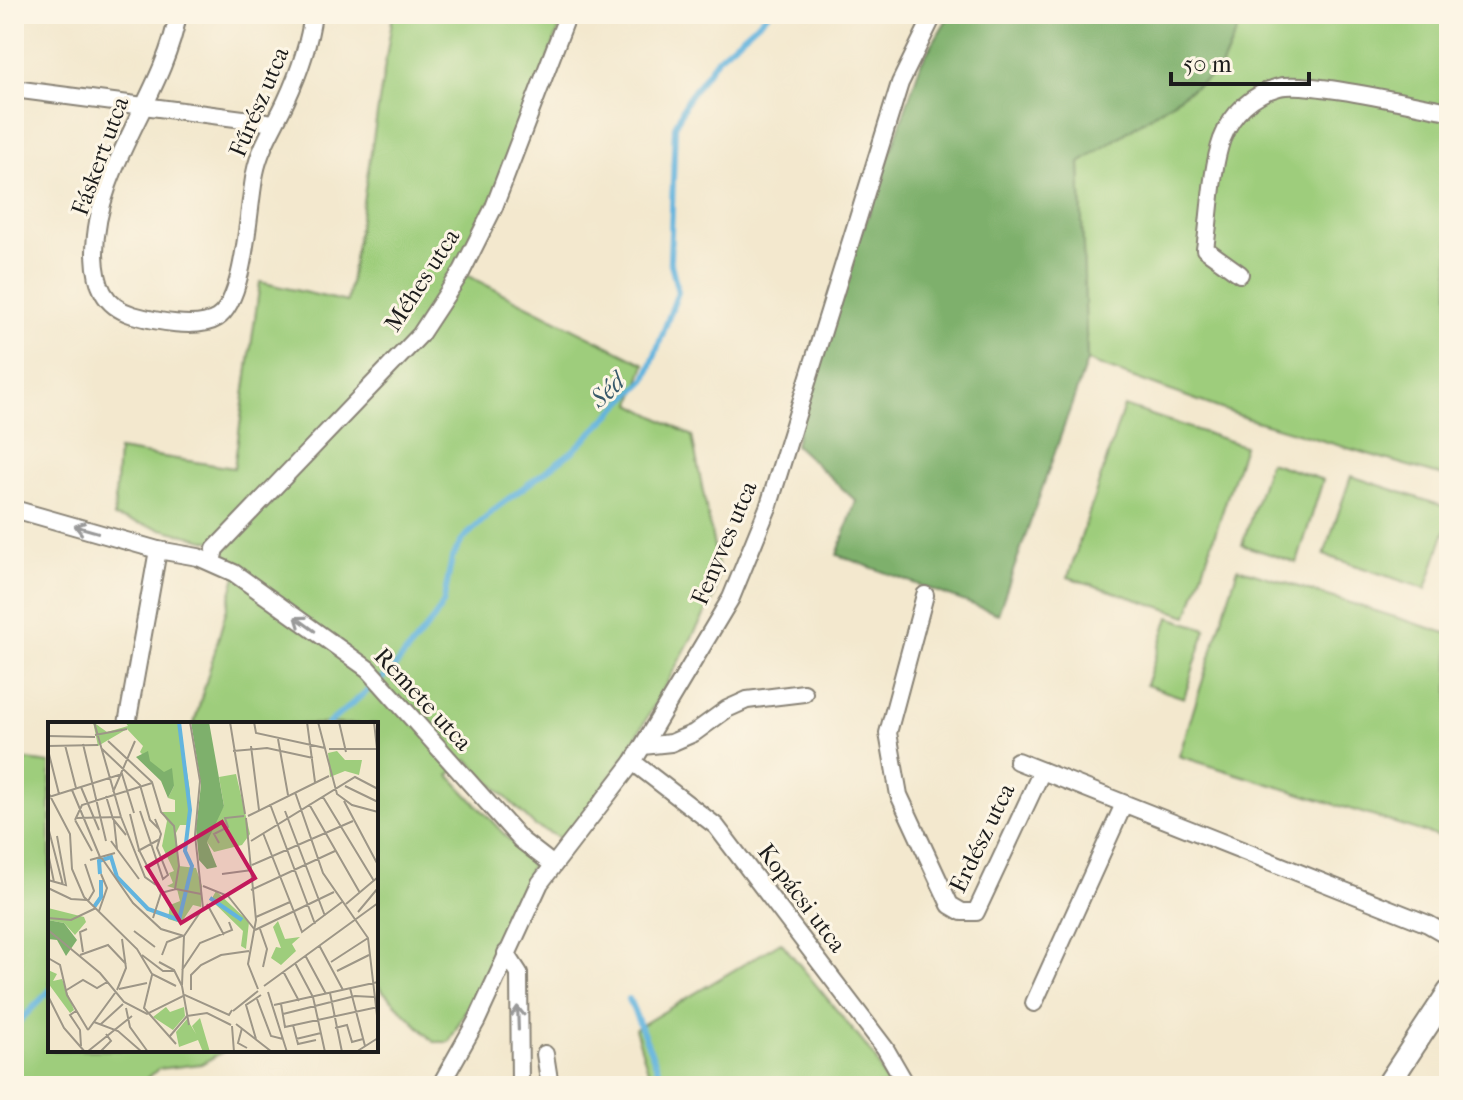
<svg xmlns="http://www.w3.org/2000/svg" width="1463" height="1100" viewBox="0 0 1463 1100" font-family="'IM FELL French Canon',serif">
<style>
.green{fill:#9ecd7c;stroke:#5d744c;stroke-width:2}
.forest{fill:#7eb06c;stroke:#4d6644;stroke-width:2}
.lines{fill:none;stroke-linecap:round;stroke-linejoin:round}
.stream{stroke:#62b4de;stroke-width:6}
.street-casing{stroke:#888275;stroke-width:20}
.secondary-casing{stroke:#888275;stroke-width:26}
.street{stroke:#fff;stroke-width:16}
.secondary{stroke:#fff;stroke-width:22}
.oneway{stroke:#999}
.labels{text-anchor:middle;stroke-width:6;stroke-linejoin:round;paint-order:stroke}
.street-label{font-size:24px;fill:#1c1c1c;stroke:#fcf5e5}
.water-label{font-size:26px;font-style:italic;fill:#38596a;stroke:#fcf5e5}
.inset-river{fill:none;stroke:#62b4de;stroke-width:4}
.inset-road{fill:none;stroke:#9d9687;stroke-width:2}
.view{fill:#c2185b;fill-opacity:0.15;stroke:#c2185b;stroke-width:4}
.inset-edge{fill:none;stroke:#1c1c1c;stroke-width:4}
</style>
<rect width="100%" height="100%" fill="#fcf5e5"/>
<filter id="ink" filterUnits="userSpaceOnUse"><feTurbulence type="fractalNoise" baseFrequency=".0125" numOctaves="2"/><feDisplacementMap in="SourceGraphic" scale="16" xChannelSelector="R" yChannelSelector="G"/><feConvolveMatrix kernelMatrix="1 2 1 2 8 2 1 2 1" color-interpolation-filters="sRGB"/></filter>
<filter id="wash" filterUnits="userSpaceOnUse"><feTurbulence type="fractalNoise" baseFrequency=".006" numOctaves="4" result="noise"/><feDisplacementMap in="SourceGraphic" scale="32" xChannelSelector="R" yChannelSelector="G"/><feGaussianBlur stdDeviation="1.8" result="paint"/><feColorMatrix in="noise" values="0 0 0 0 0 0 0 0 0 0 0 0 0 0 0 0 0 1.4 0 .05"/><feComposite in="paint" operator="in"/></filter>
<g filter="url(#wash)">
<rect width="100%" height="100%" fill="#f3e8ce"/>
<g class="green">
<path d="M 393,14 L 565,14 L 466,275 L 645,364 L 632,404 L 692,436 L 719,572 L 714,598 C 667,680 626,768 562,839 L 535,826 L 468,760 L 449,775 L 532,864 L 494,957 L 449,1042 L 434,1042 L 376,984 L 376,724 L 194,724 L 236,576 L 217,543 L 114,517 L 118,450 L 234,468 L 260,282 L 347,302 Z"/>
<path d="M 1244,14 L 1449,14 L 1449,478 L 1249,419 L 1087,361 L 1080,163 L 1220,70 Z"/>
<path d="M 1124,406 L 1244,446 L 1188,616 L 1068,577 Z"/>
<path d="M 1269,462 L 1323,480 L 1297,563 L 1242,545 Z"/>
<path d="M 1351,476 L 1449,508 L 1449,519 L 1426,589 L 1324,555 Z"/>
<path d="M 1238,568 L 1449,634 L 1449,840 L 1179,756 Z"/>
<path d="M 1169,617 L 1206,629 L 1184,698 L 1146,685 Z"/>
<path d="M 14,758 L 50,763 L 50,1050 L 226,1050 L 201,1064 L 158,1069 L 139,1086 L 14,1086 Z"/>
<path d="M 781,942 L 874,1056 L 888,1086 L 653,1086 L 635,1029 Z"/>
</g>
<path class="forest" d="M 950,14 L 1244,14 L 1220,70 L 1080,163 L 1087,361 L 998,614 L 837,555 L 856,501 L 795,445 L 812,360 L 876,195 L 921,63 Z"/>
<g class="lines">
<g class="stream">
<path d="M 328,724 L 393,669 L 433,620 L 443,604 L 452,558 L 463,539 L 496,508 L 573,451 L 646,379 L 678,292 L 670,260 L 675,126 L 687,100 L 718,58 L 768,14"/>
<path d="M 629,999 L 665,1086"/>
<path d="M 14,1027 L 50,990"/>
</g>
</g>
</g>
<g filter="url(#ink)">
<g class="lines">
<g class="street-casing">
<g id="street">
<path d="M 178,14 C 164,96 94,168 95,255 C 96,284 103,306 133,315 C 154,321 198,330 217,318 C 246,300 248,206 255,173 C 260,147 275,125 286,101 C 299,73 309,45 313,14"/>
<path d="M 14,89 L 274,123"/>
<path d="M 1240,274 L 1205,249 C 1210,216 1211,170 1222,139 C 1232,113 1252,94 1279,87 C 1307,80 1415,105 1449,111"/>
<path d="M 14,509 L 158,550 L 198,557 L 234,573 L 368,669 L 521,840 L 552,864"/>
<path d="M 212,562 L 215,549 L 420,335 L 462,271 L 494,207 L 568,14"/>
<path d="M 925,595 L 888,733 L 899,795 L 950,905 L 962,912 L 976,912 L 1042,771"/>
<path d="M 127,724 L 158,550"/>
<path d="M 643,746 L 671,743 L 694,733 L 727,709 L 747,700 L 804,693"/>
<path d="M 1017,761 L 1428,924 L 1449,936"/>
<path d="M 633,762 L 716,826 L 885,1048 L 907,1086"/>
<path d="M 506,953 L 519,973 L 520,1086"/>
<path d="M 1034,1003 L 1124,804"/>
<path d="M 545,1054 L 550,1086"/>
<path d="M 440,1086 L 477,1020 L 540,883 L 633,762 L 731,598 L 769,505 L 900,83 L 934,14"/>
</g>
</g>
<g class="secondary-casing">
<path id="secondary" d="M 1387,1086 L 1449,992"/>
</g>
<use href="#street" class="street"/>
<use href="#secondary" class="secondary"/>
</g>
<defs><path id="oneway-shaft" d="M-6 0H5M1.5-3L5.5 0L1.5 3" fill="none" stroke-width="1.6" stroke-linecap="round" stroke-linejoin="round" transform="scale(2)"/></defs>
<g class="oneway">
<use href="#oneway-shaft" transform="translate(86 529) rotate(-164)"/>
<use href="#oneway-shaft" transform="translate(305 624) rotate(-144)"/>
<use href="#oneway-shaft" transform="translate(518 1018) rotate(-92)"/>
</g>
</g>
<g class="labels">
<g class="street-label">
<text transform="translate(259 102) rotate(-67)" y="8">Fűrész utca</text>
<text transform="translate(100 156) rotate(-70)" y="8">Fáskert utca</text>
<text transform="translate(422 280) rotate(-57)" y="8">Méhes utca</text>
<text transform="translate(724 543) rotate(-67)" y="8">Fenyves utca</text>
<text transform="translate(423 699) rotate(47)" y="8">Remete utca</text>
<text transform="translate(982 838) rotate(-64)" y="8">Erdész utca</text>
<text transform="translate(802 898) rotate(53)" y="8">Kopácsi utca</text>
</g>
<g class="water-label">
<text transform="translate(607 390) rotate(-44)" y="9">Séd</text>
</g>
</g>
<g transform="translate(48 722)">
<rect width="330" height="330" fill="#f3e8ce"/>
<path d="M 45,0 L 59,10 L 80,4 L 77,0 L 131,0 L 142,69 L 141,103 L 132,103 L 128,111 L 131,144 L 148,146 L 154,164 L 153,185 L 145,183 L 133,201 L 120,197 L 122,183 L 132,179 L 129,167 L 119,164 L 125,161 L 121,151 L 126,149 L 114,124 L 119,99 L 114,90 L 127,90 L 127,78 L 120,76 L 126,64 L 92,30 L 95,24 L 79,7 L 50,24 ZM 289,29 L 297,38 L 314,38 L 311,53 L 297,49 L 282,55 L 280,31 ZM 188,52 L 202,112 L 194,123 L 166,130 L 159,120 L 162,104 L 176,84 L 171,55 ZM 168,169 L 201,200 L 198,227 L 193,224 L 195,209 L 163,178 ZM 0,186 L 36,195 L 38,200 L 27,213 L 16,201 L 0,198 ZM 230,199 L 237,217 L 252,215 L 244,222 L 248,229 L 233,243 L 223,236 L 228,225 L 233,226 L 225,205 ZM 0,248 L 9,252 L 5,259 L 14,257 L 26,288 L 22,291 L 0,261 ZM 118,285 L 122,290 L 136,285 L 137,294 L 125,308 L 105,295 ZM 152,296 L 162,330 L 155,330 L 150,318 L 131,325 L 128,310 L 139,297 L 148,312 L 144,304 Z" fill="#9ecd7c"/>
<path d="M 143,0 L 161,0 L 176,84 L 159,120 L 169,145 L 159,147 L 151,138 L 148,107 L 153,63 ZM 100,29 L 102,39 L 116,50 L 124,46 L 126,64 L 120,76 L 113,59 L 88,35 ZM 0,198 L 16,201 L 29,218 L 18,234 L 9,218 L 0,217 Z" fill="#7eb06c"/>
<path class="inset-river" d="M 52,152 L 51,139 L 63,135 L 69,155 L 100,187 L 131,198 L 144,144 L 137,129 L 142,88 L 131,0M 162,176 L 194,198M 46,185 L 53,175 L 53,158"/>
<path class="inset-road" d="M 46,0 L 73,95 L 97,155 L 108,163M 182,0 L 197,92M 206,0 L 208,11 L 277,26M 259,0 L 267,60M 270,0 L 289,72 L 304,83 L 330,90M 291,0 L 298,30M 326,0 L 329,27M 47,13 L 79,7M 0,14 L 47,15M 230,17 L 240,73M 60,19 L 104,60 L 113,90 L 126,104 L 131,144 L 127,167M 35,22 L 58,119M 17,23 L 28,66M 0,24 L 50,23M 203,24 L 211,88M 53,26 L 92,63 L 102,98 L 111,107M 281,27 L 330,27M 0,28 L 11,72M 185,29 L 219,26 L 265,36M 297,64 L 330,80M 33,65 L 51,108M 24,68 L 52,135M 0,70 L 22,112 L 24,147 L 36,175 L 89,227 L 104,252 L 128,264M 65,70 L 87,19M 247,70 L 275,151 L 320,216 L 330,302M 58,74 L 65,97 L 78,113M 1,75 L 74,52 L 86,91M 275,75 L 326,159M 296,79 L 330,143M 222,82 L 267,202M 261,82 L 312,171M 92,89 L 115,157 L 120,153 L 109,126 L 113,112 L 107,97M 237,89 L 277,194M 82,92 L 91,128 L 113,171 L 105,196M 200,94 L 281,54M 28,96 L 73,95M 198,96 L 208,198 L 200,242 L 210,267M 27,98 L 34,83 L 104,61M 27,98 L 44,129M 66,99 L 69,127M 0,105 L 15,163M 215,111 L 254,210 L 294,180M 63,119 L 91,157M 203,119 L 307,55 L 330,67M 171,121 L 166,112 L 180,105 L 177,96 L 196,94M 90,129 L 112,117M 0,131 L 6,160M 53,135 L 85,181 L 113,207 L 136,214M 42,138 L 67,131M 37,142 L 46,169 L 40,179M 204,143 L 305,99M 174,152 L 204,148M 0,158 L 18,163 L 9,114M 155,164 L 180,174 L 207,208M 0,166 L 23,177 L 39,178M 203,168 L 287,129M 113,171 L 128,167 L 153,172M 159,182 L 176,213M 298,182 L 330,155M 51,189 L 59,166 L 53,152M 310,190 L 330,166M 208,195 L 242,180M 0,196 L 23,198 L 48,186M 212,207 L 219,227 L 215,245M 0,208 L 52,251 L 76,280 L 99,292 L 137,273 L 181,293 L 184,288M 207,208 L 286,170M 86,209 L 107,225M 136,214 L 155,186 L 147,113 L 152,59 L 142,0M 271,223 L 295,268M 35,230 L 32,210 L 39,207M 32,233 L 60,223 L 78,242M 94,233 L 115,249 L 126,249M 114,233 L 119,220 L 134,214M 257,233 L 278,272M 0,236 L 12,243 L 19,273 L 40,308M 111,240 L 126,248 L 134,264 L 141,303M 283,240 L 320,216M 247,241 L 265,275 L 277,330M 134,248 L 152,221 L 184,208 L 181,200M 235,249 L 251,279M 289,249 L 321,233M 104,253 L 96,286 L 128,322M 134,263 L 136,214M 216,264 L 330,181M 302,266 L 317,324M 71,267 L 99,261M 69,268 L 78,246 L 74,217M 143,268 L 143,253 L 153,243 L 173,233 L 201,229M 17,269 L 35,258 L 49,266 L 59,260M 220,270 L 239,330M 282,271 L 294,330M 0,274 L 16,306 L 37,330M 209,277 L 223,314 L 235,317M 233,282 L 237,305 L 330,285M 226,283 L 330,260M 78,286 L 82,305 L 100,330M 28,289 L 22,293 L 32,308 L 33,324M 185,289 L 210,269M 235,292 L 307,274 L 326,275M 139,294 L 159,291 L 183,303M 46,300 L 70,309 L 94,330M 53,302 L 75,282M 188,302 L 224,330M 245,303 L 250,322 L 268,318M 184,304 L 186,330M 194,306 L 190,321 L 199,326M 287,306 L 299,303 L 304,320 L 315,317M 40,308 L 67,271M 122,314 L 139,294M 208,317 L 198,283 L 213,273M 248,317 L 273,311M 39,330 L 84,294M 52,330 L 63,319 L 58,312M 308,330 L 330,316"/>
<path class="view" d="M 174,100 L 207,156 L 133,201 L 99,145 Z"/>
<rect width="330" height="330" class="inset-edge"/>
</g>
<rect width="1463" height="1100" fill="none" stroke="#fcf5e5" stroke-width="48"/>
<path d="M1171 72v12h138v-12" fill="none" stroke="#1c1c1c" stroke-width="4"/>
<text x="1183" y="72" font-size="24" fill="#1c1c1c" stroke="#fcf5e5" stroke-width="6" paint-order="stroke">50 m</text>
</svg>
